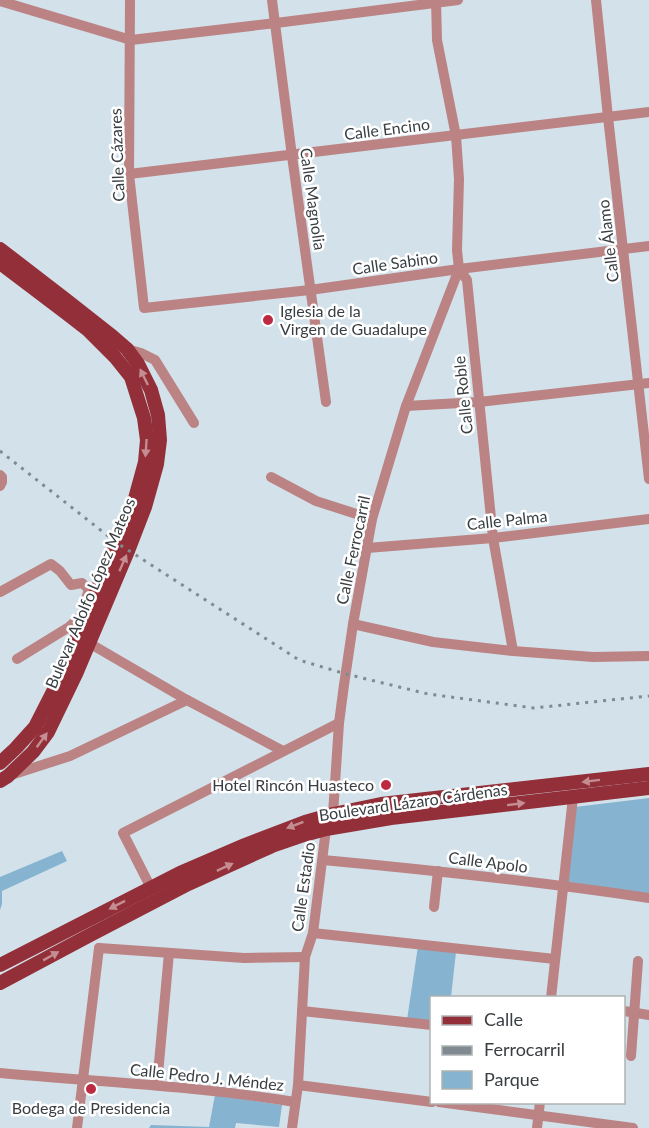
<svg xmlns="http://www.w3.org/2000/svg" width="649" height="1128" viewBox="0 0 649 1128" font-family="Lato,sans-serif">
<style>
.green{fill:#86b3d0}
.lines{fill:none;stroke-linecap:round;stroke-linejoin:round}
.minor{stroke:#bb8383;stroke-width:10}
.major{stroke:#932f39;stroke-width:14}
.rail{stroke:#808a90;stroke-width:3;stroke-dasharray:3 6;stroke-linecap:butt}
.oneway{fill:#c48d92}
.poi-dot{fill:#bc2b41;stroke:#fff;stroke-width:2}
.labels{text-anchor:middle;stroke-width:5;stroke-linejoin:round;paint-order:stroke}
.street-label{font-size:16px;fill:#383e42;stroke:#fff}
.poi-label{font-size:16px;fill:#383e42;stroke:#fff;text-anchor:start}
</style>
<rect width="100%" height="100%" fill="#d2e1ea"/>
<g class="green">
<path d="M 649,798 L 649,894 L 568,882 L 575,807 Z"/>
<path d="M 62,851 L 67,861 L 2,891 L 2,904 L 0,910 L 0,877 Z"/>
<path d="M 418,946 L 456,952 L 451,997 L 432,998 L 431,1023 L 407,1020 Z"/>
<path d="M 215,1095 L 282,1105 L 279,1127 L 236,1123 L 235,1128 L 149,1128 L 151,1125 L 209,1127 Z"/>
</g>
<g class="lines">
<g class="minor">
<path d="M 130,0 L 129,174 L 144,308 L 310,290 L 459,269 L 649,246"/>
<path d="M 272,0 L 292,156 L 326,402"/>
<path d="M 436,0 L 437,40 L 456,136 L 459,179 L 457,250 L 459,269 L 467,280 L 493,538 L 513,651"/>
<path d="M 596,0 L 608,117 L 649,479"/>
<path d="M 0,1 L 131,40 L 276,23 L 458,0"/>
<path d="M 129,174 L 649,112"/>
<path d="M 127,349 L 141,353 L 155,360 L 194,423"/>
<path d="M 406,406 L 479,402 L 649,383"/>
<path d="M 0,475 L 2,477 L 2,482 L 0,486"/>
<path d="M 271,477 L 316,501 L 372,519"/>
<path d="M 367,548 L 493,538 L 649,519"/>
<path d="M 0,592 L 51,564 L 60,571 L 71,585 L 82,583 L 89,589 L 83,609"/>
<path d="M 353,624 L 433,642 L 513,651 L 593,657 L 649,656"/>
<path d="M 89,643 L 187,700 L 283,751"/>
<path d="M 17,659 L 69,627 L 80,617"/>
<path d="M 11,775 L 70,756 L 187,700"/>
<path d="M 323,860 C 432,870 541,882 649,898"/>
<path d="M 151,888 L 123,833 L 339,723"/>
<path d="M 434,907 L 438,871"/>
<path d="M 313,933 L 555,959"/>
<path d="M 99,948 L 244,958 L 305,957"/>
<path d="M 551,998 L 573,797"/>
<path d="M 302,1011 L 432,1025"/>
<path d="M 624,1011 L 649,1015"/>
<path d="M 631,1056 L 638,961"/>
<path d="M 0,1073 C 99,1082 198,1086 295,1102"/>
<path d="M 157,1085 L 169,953"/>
<path d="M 298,1085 L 432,1102"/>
<path d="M 439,1102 L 633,1128"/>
<path d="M 77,1128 L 99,948"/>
<path d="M 292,1128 L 298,1085 L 305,957 L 313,933 L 326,829 L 333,814 L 339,723 L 344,685 L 353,624 L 372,519 L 406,406 L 459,269"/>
<path d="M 537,1128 L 540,1102"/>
</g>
<g class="major">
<path d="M 0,249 L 65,299 L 112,336 L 127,349 L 138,364 L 151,390 L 158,415 L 160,440 L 157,464 L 145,507 L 128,551 L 76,674 L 48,732 L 33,752 L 8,776 L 0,781"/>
<path d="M 0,263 L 66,313 L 88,330 L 115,357 L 131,377 L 144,418 L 147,440 L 145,462 L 134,502 L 60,678 L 35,727 L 16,748 L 0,763"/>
<path d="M 0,965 L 180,873 L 245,845 L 305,822 L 333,814 L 381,804 L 649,774"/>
<path d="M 0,983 L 90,935 L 188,884 L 272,846 L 304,835 L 326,829 L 391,818 L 649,788"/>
</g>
<path class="rail" d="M 0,451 L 117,543 L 299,660 L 346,674 L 428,694 L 534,708 L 649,696"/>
</g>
<defs><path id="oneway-solid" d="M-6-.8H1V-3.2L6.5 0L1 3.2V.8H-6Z" transform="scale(1.5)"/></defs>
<g class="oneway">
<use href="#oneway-solid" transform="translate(144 377) rotate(-116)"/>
<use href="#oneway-solid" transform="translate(146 448) rotate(94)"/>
<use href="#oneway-solid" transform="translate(123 563) rotate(-66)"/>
<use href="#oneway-solid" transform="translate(42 740) rotate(-54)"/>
<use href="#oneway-solid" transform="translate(591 781) rotate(173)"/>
<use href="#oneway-solid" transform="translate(516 804) rotate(-7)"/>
<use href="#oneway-solid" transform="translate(295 825) rotate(159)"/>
<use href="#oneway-solid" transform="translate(225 867) rotate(-25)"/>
<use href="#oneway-solid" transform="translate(117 905) rotate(153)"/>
<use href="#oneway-solid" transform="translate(51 956) rotate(-29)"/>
</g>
<g class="poi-dot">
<circle cx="268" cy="320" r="6"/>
<circle cx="386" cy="785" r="6"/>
<circle cx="91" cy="1089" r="6"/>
</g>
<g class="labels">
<g class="street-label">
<text transform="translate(387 129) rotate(-7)" y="6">Calle Encino</text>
<text transform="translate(117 155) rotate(-92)" y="6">Calle Cázares</text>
<text transform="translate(313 199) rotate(82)" y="6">Calle Magnolia</text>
<text transform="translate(608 241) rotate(-97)" y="6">Calle Álamo</text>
<text transform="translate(395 263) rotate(-8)" y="6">Calle Sabino</text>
<text transform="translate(463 395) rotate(-96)" y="6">Calle Roble</text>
<text transform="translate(507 520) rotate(-6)" y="6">Calle Palma</text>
<text transform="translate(353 550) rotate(-78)" y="6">Calle Ferrocarril</text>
<text transform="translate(90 593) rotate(-67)" y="6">Bulevar Adolfo López Mateos</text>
<text transform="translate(413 802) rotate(-8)" y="6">Boulevard Lázaro Cárdenas</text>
<text transform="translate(488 862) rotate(7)" y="6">Calle Apolo</text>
<text transform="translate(303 887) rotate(-82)" y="6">Calle Estadio</text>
<text transform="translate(207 1077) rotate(6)" y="6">Calle Pedro J. Méndez</text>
</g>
<g class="poi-label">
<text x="280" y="317">Iglesia de la<tspan x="280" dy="18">Virgen de Guadalupe</tspan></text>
<text x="374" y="791" text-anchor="end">Hotel Rincón Huasteco</text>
<text x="91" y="1114" text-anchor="middle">Bodega de Presidencia</text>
</g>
</g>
<rect x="430" y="996" width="195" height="108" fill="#ffffff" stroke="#afb2b3" stroke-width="1.5"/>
<rect x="442" y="1016" width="30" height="9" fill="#932f39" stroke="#afb2b3" stroke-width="1.5"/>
<text x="484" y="1026" font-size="18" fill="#383e42">Calle</text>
<rect x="442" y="1046" width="30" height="9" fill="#808a90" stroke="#afb2b3" stroke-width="1.5"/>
<text x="484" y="1056" font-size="18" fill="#383e42">Ferrocarril</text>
<rect x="442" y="1071" width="30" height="18" fill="#86b3d0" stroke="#afb2b3" stroke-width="1.5"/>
<text x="484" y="1086" font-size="18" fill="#383e42">Parque</text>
</svg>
